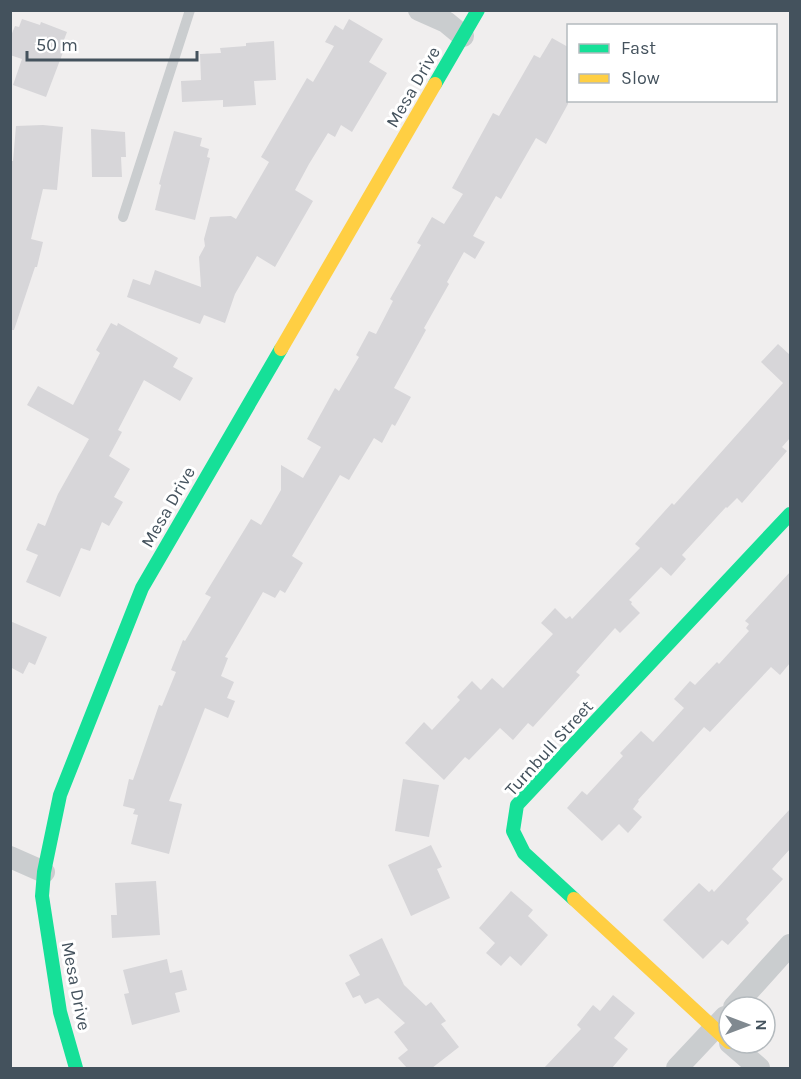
<svg xmlns="http://www.w3.org/2000/svg" width="801" height="1079" viewBox="0 0 801 1079" font-family="Karla,sans-serif">
<style>
.building{fill:#d7d6d9}
.lines{fill:none;stroke-linecap:round;stroke-linejoin:round}
.lane{stroke:#cacdcf;stroke-width:10}
.street{stroke:#cacdcf;stroke-width:22}
.fast{stroke:#16e098;stroke-width:14}
.slow{stroke:#ffcf43;stroke-width:14}
.labels{text-anchor:middle;stroke-width:6;stroke-linejoin:round;paint-order:stroke}
.street-label{font-size:18px;fill:#44525d;stroke:#fff}
</style>
<rect width="100%" height="100%" fill="#f0eeee"/>
<g class="building">
<path d="M 22,19 L 40,25 L 41,22 L 67,32 L 62,45 L 65,47 L 46,97 L 13,85 L 22,59 L 10,55 L 10,38 L 15,26 L 19,27 Z"/>
<path d="M 349,19 L 383,39 L 369,62 L 387,73 L 352,132 L 341,125 L 335,137 L 328,133 L 309,164 L 295,190 L 313,201 L 275,267 L 257,256 L 235,294 L 225,323 L 204,315 L 200,324 L 127,297 L 133,279 L 150,285 L 155,270 L 201,287 L 199,257 L 205,246 L 204,239 L 210,217 L 231,216 L 236,219 L 269,162 L 261,157 L 307,78 L 313,82 L 334,46 L 325,42 L 335,25 L 343,30 Z"/>
<path d="M 552,38 L 568,47 L 568,104 L 546,144 L 536,138 L 501,199 L 496,196 L 473,236 L 485,242 L 475,259 L 464,252 L 447,282 L 449,284 L 424,328 L 426,330 L 394,388 L 411,397 L 395,426 L 392,424 L 382,443 L 374,438 L 349,480 L 340,475 L 292,556 L 303,563 L 285,593 L 280,590 L 275,598 L 263,592 L 225,657 L 228,658 L 221,676 L 234,682 L 227,698 L 235,701 L 228,718 L 205,708 L 169,801 L 182,804 L 169,854 L 131,844 L 138,815 L 133,814 L 135,809 L 123,806 L 129,779 L 133,780 L 159,705 L 162,706 L 176,672 L 171,670 L 183,640 L 185,641 L 211,597 L 205,594 L 251,519 L 261,525 L 281,490 L 281,465 L 303,478 L 321,447 L 307,439 L 335,388 L 339,391 L 359,357 L 356,355 L 369,331 L 376,334 L 393,301 L 390,299 L 421,245 L 417,243 L 432,217 L 444,224 L 463,194 L 452,188 L 493,113 L 499,116 L 534,55 L 540,58 Z"/>
<path d="M 274,41 L 276,80 L 254,81 L 256,105 L 223,107 L 223,100 L 182,102 L 181,81 L 201,80 L 200,54 L 221,53 L 220,48 L 246,46 L 246,43 Z"/>
<path d="M 43,125 L 63,127 L 57,190 L 43,189 L 31,239 L 43,242 L 37,267 L 35,267 L 14,330 L 10,330 L 10,161 L 13,161 L 16,126 Z"/>
<path d="M 91,129 L 125,132 L 126,157 L 121,157 L 122,177 L 92,177 Z"/>
<path d="M 174,131 L 202,138 L 200,146 L 209,149 L 207,157 L 210,158 L 195,220 L 155,210 L 161,185 L 159,184 Z"/>
<path d="M 111,323 L 117,326 L 118,323 L 178,358 L 173,367 L 193,378 L 180,401 L 144,380 L 118,430 L 122,432 L 109,456 L 130,469 L 114,497 L 123,502 L 109,526 L 102,522 L 90,551 L 81,548 L 60,597 L 26,582 L 38,555 L 26,550 L 38,523 L 45,526 L 58,494 L 89,439 L 27,405 L 38,386 L 73,405 L 100,353 L 96,350 Z"/>
<path d="M 778,344 L 790,355 L 790,438 L 782,447 L 787,451 L 742,503 L 737,498 L 727,508 L 726,507 L 682,555 L 686,559 L 671,576 L 661,567 L 629,600 L 632,602 L 631,604 L 640,613 L 620,633 L 615,628 L 576,672 L 580,675 L 533,727 L 528,723 L 513,740 L 500,728 L 469,760 L 465,757 L 444,780 L 405,743 L 424,722 L 432,730 L 460,700 L 457,697 L 472,681 L 481,690 L 492,678 L 503,688 L 553,634 L 541,623 L 555,608 L 566,619 L 570,616 L 572,619 L 640,548 L 635,544 L 672,503 L 674,505 L 783,383 L 761,362 Z"/>
<path d="M 790,572 L 790,663 L 780,675 L 771,667 L 710,732 L 704,727 L 638,800 L 639,801 L 633,809 L 642,817 L 628,833 L 619,824 L 602,841 L 567,808 L 582,791 L 587,795 L 623,756 L 620,753 L 641,731 L 653,742 L 684,708 L 674,699 L 690,681 L 695,685 L 717,662 L 719,664 L 749,631 L 746,628 L 749,624 L 745,621 Z"/>
<path d="M 10,621 L 47,637 L 35,665 L 29,662 L 23,674 L 10,667 Z"/>
<path d="M 403,779 L 439,785 L 429,837 L 395,831 Z"/>
<path d="M 790,809 L 790,849 L 772,869 L 783,879 L 746,919 L 749,923 L 728,945 L 722,940 L 703,959 L 663,920 L 699,883 L 709,892 L 712,889 L 714,892 Z"/>
<path d="M 431,845 L 442,867 L 437,869 L 450,898 L 411,916 L 388,865 Z"/>
<path d="M 156,881 L 160,935 L 112,938 L 111,915 L 117,915 L 115,883 Z"/>
<path d="M 511,891 L 533,910 L 528,916 L 548,935 L 521,966 L 510,956 L 501,966 L 486,953 L 495,943 L 479,928 Z"/>
<path d="M 382,938 L 404,985 L 426,1006 L 431,1002 L 446,1021 L 441,1024 L 459,1047 L 432,1068 L 407,1068 L 398,1058 L 408,1050 L 394,1032 L 405,1023 L 378,998 L 365,1004 L 360,995 L 353,998 L 345,983 L 360,975 L 349,955 Z"/>
<path d="M 167,959 L 170,973 L 182,970 L 187,990 L 175,993 L 180,1012 L 132,1025 L 124,994 L 129,993 L 123,970 Z"/>
<path d="M 613,995 L 635,1013 L 614,1038 L 628,1049 L 612,1068 L 544,1068 L 581,1029 L 577,1025 L 593,1005 L 600,1011 Z"/>
</g>
<g class="lines">
<path class="lane" d="M 123,217 L 190,10"/>
<g class="street">
<path d="M 419,10 L 446,22 L 463,36"/>
<path d="M 10,857 L 44,872"/>
<path d="M 734,1007 L 790,945"/>
<path d="M 730,1043 L 759,1068"/>
<path d="M 677,1068 L 725,1017"/>
</g>
<g class="fast">
<path d="M 435,84 L 478,10"/>
<path d="M 574,899 L 524,853 L 513,831 L 517,805 L 790,514"/>
<path d="M 76,1068 L 60,1012 L 42,896 L 44,872 L 60,795 L 142,588 L 281,349"/>
</g>
<g class="slow">
<path d="M 281,349 L 435,84"/>
<path d="M 574,899 L 729,1042"/>
</g>
</g>
<g class="labels">
<g class="street-label">
<text transform="translate(413 87) rotate(-60)" y="6">Mesa Drive</text>
<text transform="translate(168 507) rotate(-60)" y="6">Mesa Drive</text>
<text transform="translate(549 748) rotate(-48)" y="6">Turnbull Street</text>
<text transform="translate(76 986) rotate(79)" y="6">Mesa Drive</text>
</g>
</g>
<rect width="801" height="1079" fill="none" stroke="#44525d" stroke-width="24"/>
<rect x="567" y="24" width="210" height="78" fill="#ffffff" stroke="#b4babe" stroke-width="1.5"/>
<rect x="579" y="44" width="30" height="9" fill="#16e098" stroke="#b4babe" stroke-width="1.5"/>
<text x="621" y="54" font-size="18" fill="#44525d">Fast</text>
<rect x="579" y="74" width="30" height="9" fill="#ffcf43" stroke="#b4babe" stroke-width="1.5"/>
<text x="621" y="84" font-size="18" fill="#44525d">Slow</text>
<g transform="translate(747 1025) rotate(90)"><circle r="28" fill="#ffffff" stroke="#b4babe" stroke-width="1.5"/>
<path d="M0-4.5L10 22L0 15L-10 22Z" fill="#808990"/>
<text y="-9" font-size="16" font-weight="bold" text-anchor="middle" fill="#44525d">N</text>
</g>
<path d="M27 51v9h170v-9" fill="none" stroke="#44525d" stroke-width="3"/>
<text x="36" y="51" font-size="18" fill="#44525d" stroke="#ffffff" stroke-width="4.5" paint-order="stroke">50 m</text>
</svg>
